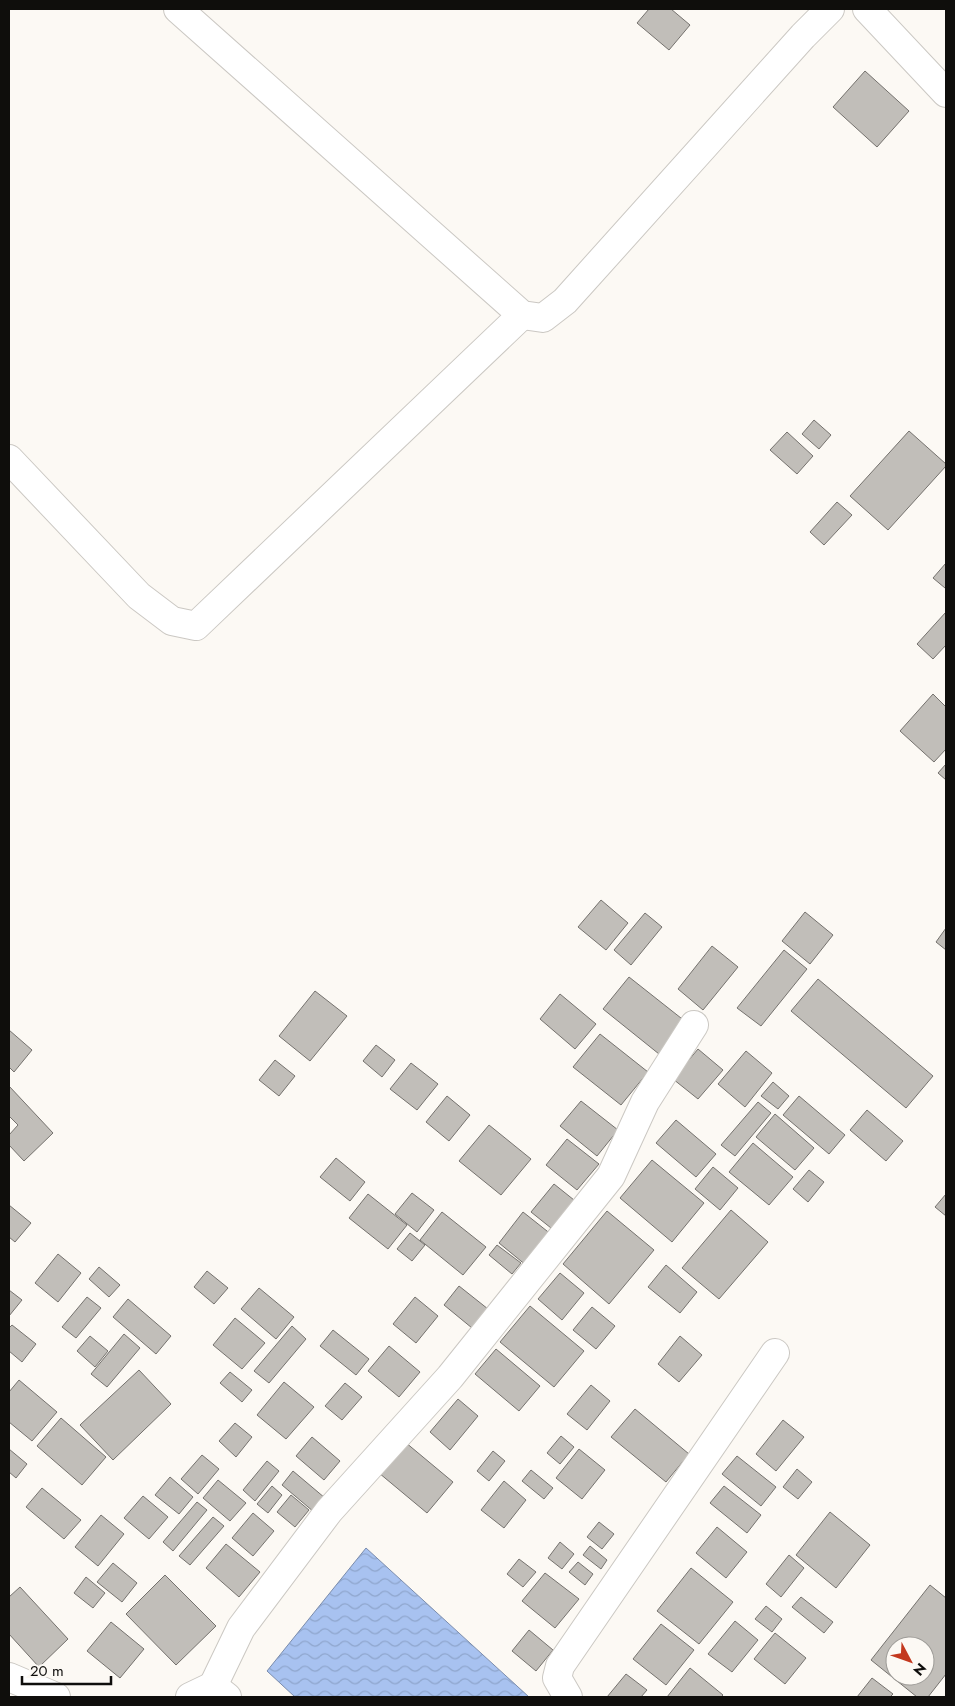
<svg xmlns="http://www.w3.org/2000/svg" width="955" height="1706" viewBox="0 0 955 1706" font-family="Jost,sans-serif">
<style>
.water{fill:url(#water-waves);stroke:#7a8cac}
.building{fill:#c1beb9;stroke:#75726e;fill-rule:evenodd}
.lines{fill:none;stroke-linecap:round;stroke-linejoin:round}
.street-casing{stroke:#cbc8c3;stroke-width:30}
.street{stroke:#fff;stroke-width:28}
</style>
<defs>
<pattern id="water-waves" width="16" height="10" patternUnits="userSpaceOnUse" patternTransform="scale(1.25)"><rect width="16" height="10" fill="#a8c2f0"/><path d="M0 5q4-4 8 0t8 0" fill="none" stroke="#8fa6cd"/></pattern>
</defs>
<rect width="100%" height="100%" fill="#fcf9f4"/>
<path class="water" d="M 366,1548 L 529,1697 L 295,1697 L 267,1671 Z"/>
<g class="building">
<path d="M 649,9 L 671,9 L 690,25 L 669,50 L 637,23 Z"/>
<path d="M 865,71 L 909,111 L 877,147 L 833,107 Z"/>
<path d="M 814,420 L 831,435 L 819,449 L 802,434 Z"/>
<path d="M 909,431 L 946,464 L 946,466 L 888,530 L 850,496 Z"/>
<path d="M 787,432 L 813,456 L 797,474 L 770,450 Z"/>
<path d="M 837,502 L 852,515 L 824,545 L 810,532 Z"/>
<path d="M 946,563 L 946,586 L 945,588 L 933,578 Z"/>
<path d="M 946,612 L 946,645 L 933,659 L 917,644 Z"/>
<path d="M 933,694 L 946,707 L 946,749 L 934,762 L 900,731 Z"/>
<path d="M 946,764 L 946,780 L 938,773 Z"/>
<path d="M 601,900 L 628,923 L 606,950 L 578,927 Z"/>
<path d="M 805,912 L 833,935 L 810,964 L 782,941 Z"/>
<path d="M 645,913 L 662,927 L 631,965 L 614,950 Z"/>
<path d="M 946,928 L 946,950 L 936,942 Z"/>
<path d="M 712,946 L 738,967 L 703,1010 L 678,989 Z"/>
<path d="M 784,950 L 807,969 L 761,1026 L 737,1008 Z"/>
<path d="M 629,977 L 686,1022 L 659,1054 L 603,1009 Z"/>
<path d="M 818,979 L 933,1076 L 906,1108 L 791,1011 Z"/>
<path d="M 315,991 L 347,1016 L 310,1061 L 279,1036 Z"/>
<path d="M 560,994 L 596,1024 L 575,1049 L 540,1019 Z"/>
<path d="M 9,1030 L 32,1050 L 14,1072 L 9,1067 Z"/>
<path d="M 600,1034 L 648,1072 L 621,1105 L 573,1067 Z"/>
<path d="M 376,1045 L 395,1060 L 382,1077 L 363,1061 Z"/>
<path d="M 698,1049 L 723,1070 L 698,1099 L 673,1079 Z"/>
<path d="M 746,1051 L 772,1073 L 745,1107 L 718,1084 Z"/>
<path d="M 275,1060 L 295,1076 L 279,1096 L 259,1080 Z"/>
<path d="M 411,1063 L 438,1084 L 417,1110 L 390,1089 Z"/>
<path d="M 773,1082 L 789,1096 L 778,1109 L 761,1096 Z"/>
<path d="M 9,1086 L 53,1133 L 24,1161 L 9,1145 L 9,1135 L 18,1125 L 9,1116 Z"/>
<path d="M 447,1096 L 470,1115 L 449,1141 L 426,1122 Z"/>
<path d="M 799,1096 L 845,1135 L 829,1154 L 783,1115 Z"/>
<path d="M 581,1101 L 618,1130 L 597,1156 L 560,1126 Z"/>
<path d="M 758,1102 L 771,1113 L 735,1156 L 721,1145 Z"/>
<path d="M 867,1110 L 903,1141 L 886,1161 L 850,1130 Z"/>
<path d="M 775,1114 L 814,1148 L 795,1170 L 756,1137 Z"/>
<path d="M 676,1120 L 716,1154 L 696,1177 L 656,1143 Z"/>
<path d="M 489,1125 L 531,1159 L 501,1195 L 459,1161 Z"/>
<path d="M 567,1139 L 599,1164 L 577,1190 L 546,1165 Z"/>
<path d="M 753,1143 L 793,1177 L 769,1205 L 729,1172 Z"/>
<path d="M 336,1158 L 365,1182 L 350,1201 L 320,1177 Z"/>
<path d="M 652,1160 L 704,1203 L 672,1242 L 620,1198 Z"/>
<path d="M 713,1167 L 738,1188 L 720,1210 L 695,1189 Z"/>
<path d="M 809,1170 L 824,1182 L 808,1202 L 793,1189 Z"/>
<path d="M 554,1184 L 579,1204 L 556,1232 L 531,1212 Z"/>
<path d="M 412,1193 L 434,1210 L 417,1232 L 395,1214 Z"/>
<path d="M 368,1194 L 407,1225 L 388,1249 L 349,1218 Z"/>
<path d="M 946,1194 L 946,1216 L 935,1207 Z"/>
<path d="M 9,1205 L 31,1223 L 15,1242 L 9,1237 Z"/>
<path d="M 731,1210 L 768,1242 L 719,1299 L 682,1268 Z"/>
<path d="M 607,1211 L 654,1250 L 609,1304 L 563,1264 Z"/>
<path d="M 442,1212 L 486,1247 L 463,1275 L 420,1240 Z"/>
<path d="M 523,1212 L 552,1235 L 527,1266 L 499,1243 Z"/>
<path d="M 410,1233 L 425,1245 L 412,1261 L 397,1249 Z"/>
<path d="M 497,1245 L 521,1263 L 512,1274 L 489,1255 Z"/>
<path d="M 58,1254 L 81,1273 L 58,1302 L 35,1283 Z"/>
<path d="M 666,1265 L 697,1292 L 680,1313 L 648,1287 Z"/>
<path d="M 99,1267 L 120,1285 L 109,1297 L 89,1279 Z"/>
<path d="M 207,1271 L 228,1288 L 214,1304 L 194,1287 Z"/>
<path d="M 560,1273 L 584,1293 L 562,1320 L 538,1299 Z"/>
<path d="M 459,1286 L 488,1309 L 472,1328 L 444,1305 Z"/>
<path d="M 259,1288 L 294,1317 L 276,1339 L 241,1309 Z"/>
<path d="M 9,1290 L 22,1300 L 9,1316 Z"/>
<path d="M 87,1297 L 101,1308 L 76,1338 L 62,1327 Z"/>
<path d="M 415,1297 L 438,1316 L 416,1343 L 393,1324 Z"/>
<path d="M 128,1299 L 171,1336 L 156,1354 L 113,1317 Z"/>
<path d="M 530,1306 L 584,1351 L 554,1387 L 500,1342 Z"/>
<path d="M 592,1307 L 615,1326 L 596,1349 L 573,1330 Z"/>
<path d="M 235,1318 L 265,1343 L 242,1369 L 213,1345 Z"/>
<path d="M 12,1325 L 36,1344 L 22,1362 L 9,1351 L 9,1328 Z"/>
<path d="M 292,1326 L 306,1339 L 269,1383 L 254,1371 Z"/>
<path d="M 333,1330 L 369,1359 L 356,1375 L 320,1346 Z"/>
<path d="M 124,1334 L 140,1348 L 107,1387 L 91,1374 Z"/>
<path d="M 90,1336 L 108,1351 L 95,1367 L 77,1351 Z"/>
<path d="M 680,1336 L 702,1355 L 679,1382 L 658,1364 Z"/>
<path d="M 389,1346 L 420,1372 L 399,1397 L 368,1371 Z"/>
<path d="M 496,1349 L 540,1386 L 519,1411 L 475,1374 Z"/>
<path d="M 139,1370 L 171,1404 L 113,1460 L 80,1425 Z"/>
<path d="M 230,1372 L 252,1390 L 242,1402 L 220,1383 Z"/>
<path d="M 19,1380 L 57,1412 L 32,1441 L 9,1422 L 9,1392 Z"/>
<path d="M 284,1382 L 314,1407 L 286,1439 L 257,1415 Z"/>
<path d="M 345,1383 L 362,1397 L 342,1420 L 325,1406 Z"/>
<path d="M 591,1385 L 610,1401 L 587,1430 L 567,1414 Z"/>
<path d="M 458,1399 L 478,1416 L 450,1450 L 430,1432 Z"/>
<path d="M 635,1409 L 689,1454 L 666,1482 L 611,1437 Z"/>
<path d="M 61,1418 L 106,1457 L 82,1485 L 37,1446 Z"/>
<path d="M 783,1420 L 804,1437 L 776,1471 L 756,1454 Z"/>
<path d="M 235,1423 L 252,1437 L 236,1457 L 219,1441 Z"/>
<path d="M 561,1436 L 574,1447 L 560,1464 L 547,1453 Z"/>
<path d="M 312,1437 L 340,1461 L 324,1480 L 296,1456 Z"/>
<path d="M 405,1442 L 453,1482 L 427,1513 L 379,1473 Z"/>
<path d="M 9,1449 L 27,1464 L 16,1478 L 9,1472 Z"/>
<path d="M 579,1449 L 605,1470 L 582,1499 L 556,1478 Z"/>
<path d="M 493,1451 L 505,1461 L 489,1481 L 477,1471 Z"/>
<path d="M 202,1455 L 219,1469 L 198,1494 L 181,1479 Z"/>
<path d="M 737,1456 L 776,1487 L 761,1506 L 722,1474 Z"/>
<path d="M 267,1461 L 279,1471 L 255,1501 L 243,1490 Z"/>
<path d="M 797,1469 L 812,1482 L 798,1499 L 783,1487 Z"/>
<path d="M 531,1470 L 553,1488 L 544,1499 L 522,1481 Z"/>
<path d="M 293,1471 L 325,1498 L 314,1512 L 282,1485 Z"/>
<path d="M 170,1477 L 193,1497 L 179,1514 L 155,1495 Z"/>
<path d="M 218,1480 L 246,1503 L 230,1521 L 203,1498 Z"/>
<path d="M 504,1481 L 526,1500 L 504,1528 L 481,1510 Z"/>
<path d="M 272,1486 L 282,1495 L 268,1513 L 257,1504 Z"/>
<path d="M 724,1486 L 761,1515 L 747,1533 L 710,1503 Z"/>
<path d="M 42,1488 L 81,1520 L 64,1539 L 26,1507 Z"/>
<path d="M 291,1495 L 309,1510 L 295,1527 L 277,1512 Z"/>
<path d="M 143,1496 L 168,1517 L 149,1539 L 124,1518 Z"/>
<path d="M 197,1502 L 207,1510 L 173,1551 L 163,1542 Z"/>
<path d="M 830,1512 L 870,1545 L 836,1588 L 796,1555 Z"/>
<path d="M 253,1513 L 274,1531 L 253,1556 L 232,1538 Z"/>
<path d="M 101,1515 L 124,1534 L 98,1566 L 75,1547 Z"/>
<path d="M 213,1517 L 224,1526 L 190,1565 L 179,1556 Z"/>
<path d="M 599,1522 L 614,1534 L 602,1549 L 587,1537 Z"/>
<path d="M 717,1527 L 747,1552 L 726,1578 L 696,1553 Z"/>
<path d="M 560,1542 L 574,1554 L 562,1569 L 548,1558 Z"/>
<path d="M 226,1544 L 260,1572 L 239,1597 L 206,1568 Z"/>
<path d="M 590,1546 L 607,1560 L 601,1569 L 583,1555 Z"/>
<path d="M 789,1555 L 804,1568 L 781,1597 L 766,1584 Z"/>
<path d="M 519,1559 L 536,1572 L 523,1587 L 507,1574 Z"/>
<path d="M 578,1562 L 593,1574 L 585,1585 L 569,1572 Z"/>
<path d="M 113,1563 L 137,1583 L 122,1602 L 97,1582 Z"/>
<path d="M 691,1568 L 733,1602 L 699,1644 L 657,1611 Z"/>
<path d="M 545,1573 L 579,1599 L 555,1628 L 522,1601 Z"/>
<path d="M 165,1575 L 216,1626 L 176,1665 L 126,1614 Z"/>
<path d="M 86,1577 L 105,1593 L 93,1608 L 74,1593 Z"/>
<path d="M 930,1585 L 946,1598 L 946,1674 L 928,1697 L 917,1697 L 871,1660 ZM 895,1646 L 925,1646 L 925,1676 L 895,1676 Z"/>
<path d="M 20,1587 L 68,1639 L 39,1667 L 9,1634 L 9,1597 Z"/>
<path d="M 801,1597 L 833,1622 L 824,1633 L 792,1607 Z"/>
<path d="M 766,1606 L 782,1619 L 772,1632 L 755,1619 Z"/>
<path d="M 735,1621 L 758,1640 L 732,1672 L 708,1654 Z"/>
<path d="M 111,1622 L 144,1649 L 120,1678 L 87,1651 Z"/>
<path d="M 661,1624 L 694,1650 L 666,1685 L 633,1659 Z"/>
<path d="M 529,1630 L 553,1650 L 536,1671 L 512,1651 Z"/>
<path d="M 775,1633 L 806,1658 L 785,1684 L 754,1659 Z"/>
<path d="M 690,1668 L 723,1695 L 721,1697 L 667,1697 Z"/>
<path d="M 626,1674 L 647,1690 L 641,1697 L 607,1697 Z"/>
<path d="M 872,1678 L 893,1694 L 890,1697 L 857,1697 Z"/>
</g>
<g class="lines">
<g class="street-casing">
<g id="street">
<path d="M 178,9 L 522,315 L 543,318 L 565,301 L 803,36 L 830,9"/>
<path d="M 867,9 L 946,93"/>
<path d="M 9,459 L 139,596 L 172,621 L 196,626 L 522,315"/>
<path d="M 9,1677 L 56,1697"/>
<path d="M 190,1697 L 213,1686"/>
<path d="M 227,1697 L 213,1686 L 241,1628 L 329,1511 L 450,1377 L 611,1176 L 645,1102 L 694,1025"/>
<path d="M 568,1697 L 557,1678 L 560,1666 L 775,1353"/>
</g>
</g>
<use href="#street" class="street"/>
</g>
<rect width="955" height="1706" fill="none" stroke="#0f0e0c" stroke-width="20"/>
<g transform="translate(910 1661) rotate(131)"><circle r="24" fill="#fcf9f4" stroke="#9d9b97"/>
<path d="M0-4L9 19L0 12L-9 19Z" fill="#c3381e"/>
<text y="-8" font-size="14" font-weight="bold" text-anchor="middle" fill="#0f0e0c">N</text>
</g>
<path d="M22 1676v8h89v-8" fill="none" stroke="#0f0e0c" stroke-width="2.5"/>
<text x="30" y="1676" font-size="15" fill="#0f0e0c" stroke="#fcf9f4" stroke-width="4" paint-order="stroke">20 m</text>
</svg>
